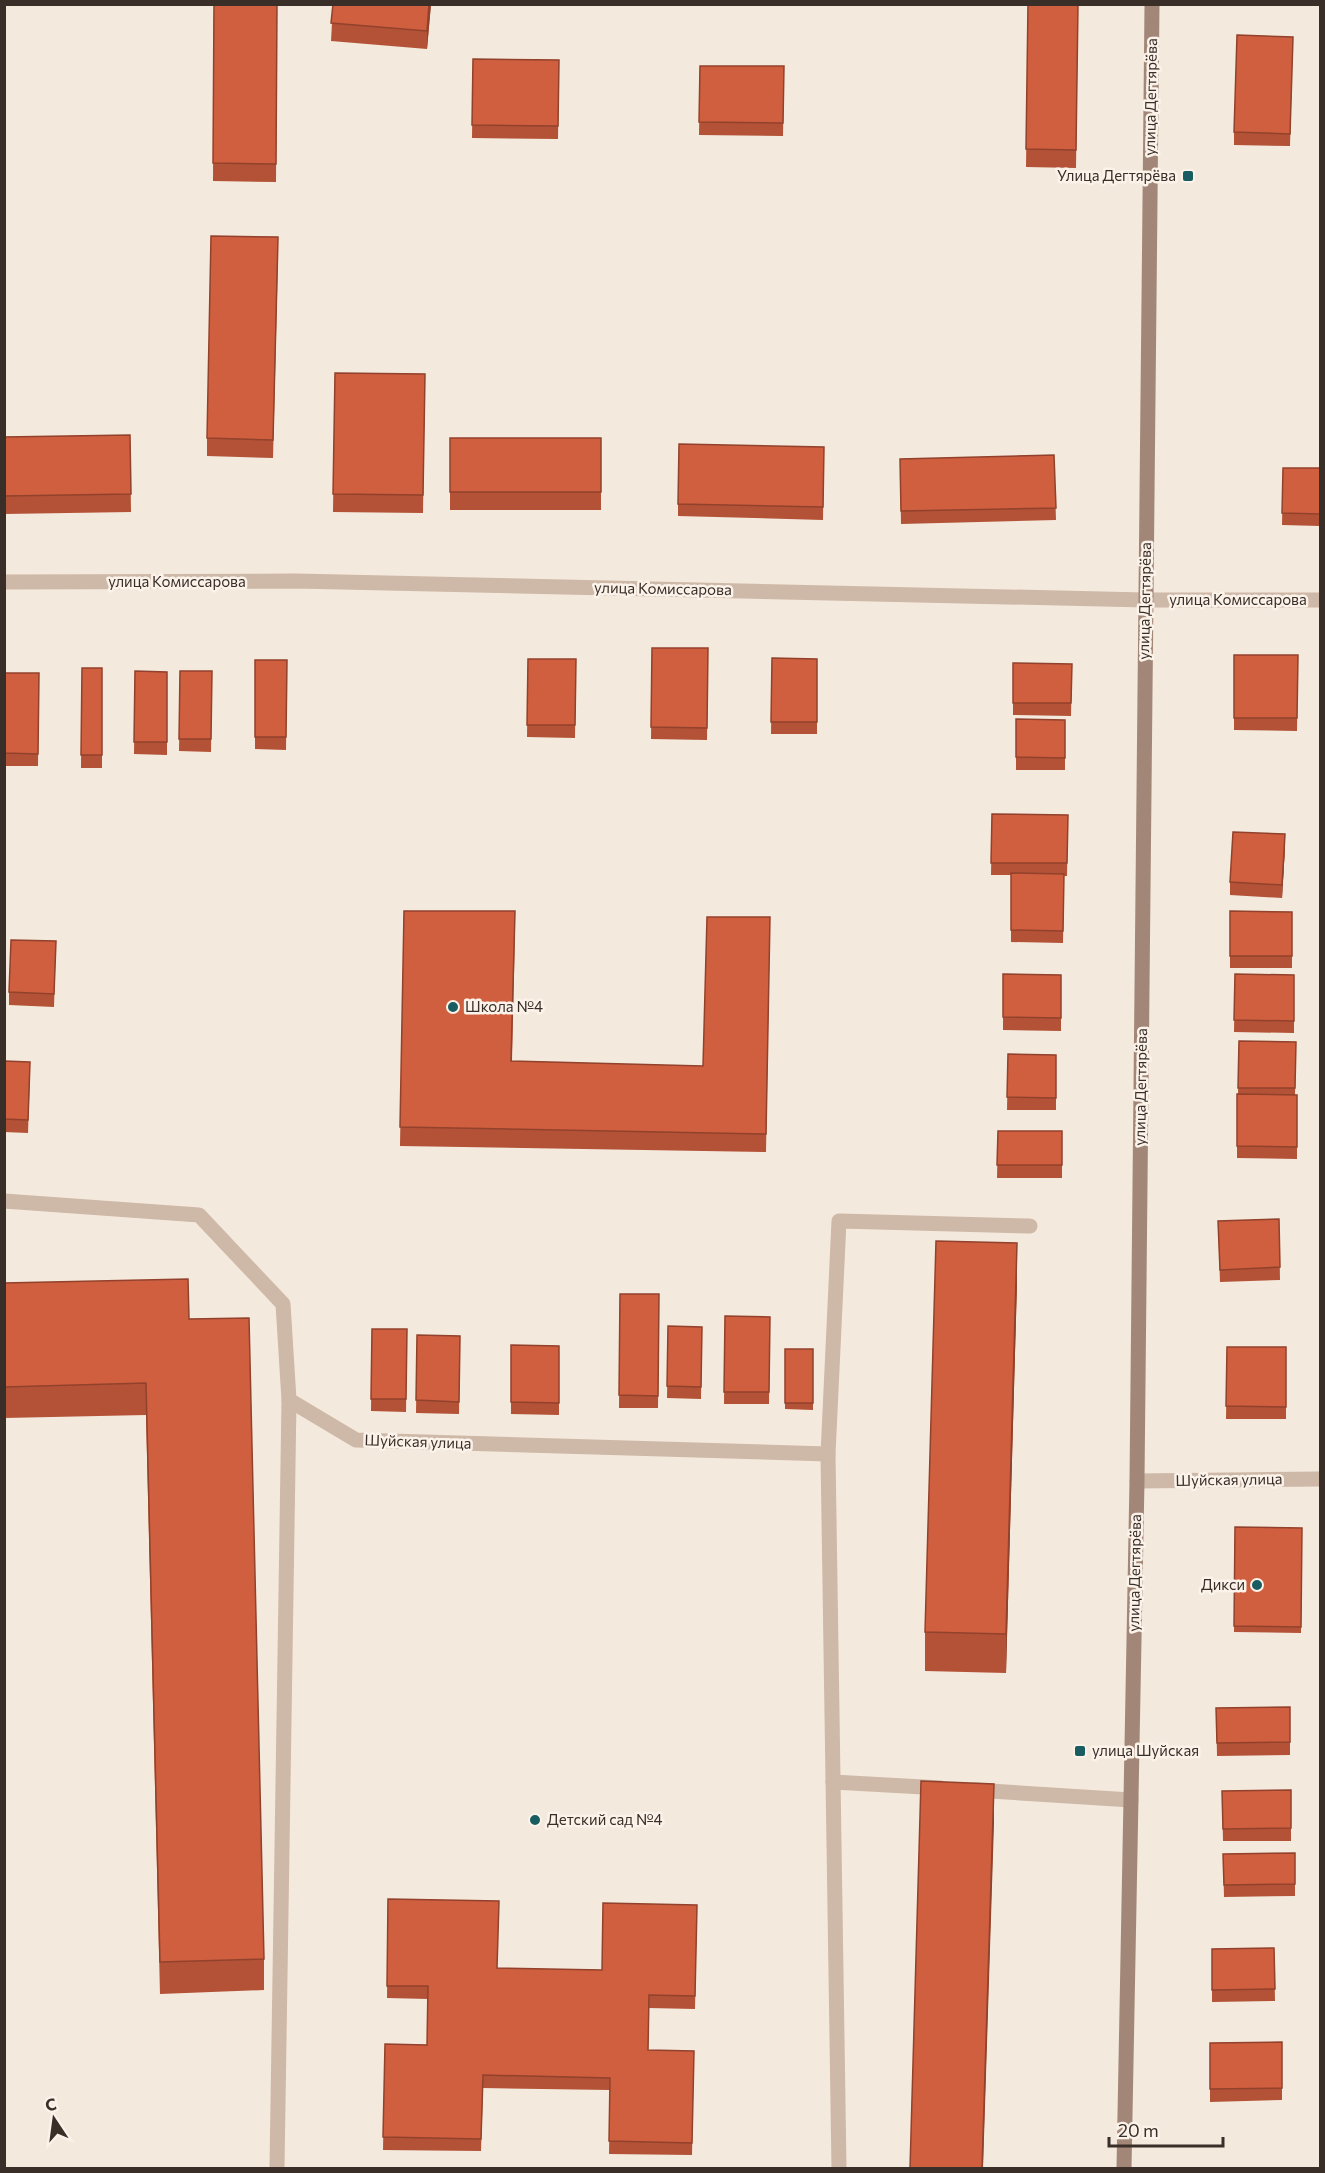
<svg xmlns="http://www.w3.org/2000/svg" width="1325" height="2173" viewBox="0 0 1325 2173" font-family="Commissioner,sans-serif">
<style>
.lines{fill:none;stroke-linecap:round;stroke-linejoin:round}
.minor{stroke:#ceb8a7;stroke-width:15}
.secondary{stroke:#a28778;stroke-width:15}
.wall{fill:#b35236}
.shaded-wall{fill:#92422c}
.building{fill:#d05f3f;stroke:#92422c;stroke-width:1.5}
.poi-dot{fill:#1a5d60;stroke:#fbf3ea;stroke-width:2}
.labels{text-anchor:middle;stroke-width:5;stroke-linejoin:round;paint-order:stroke}
.street-label{font-size:15px;fill:#3a2e28;stroke:#fbf3ea}
.poi-label{font-size:15px;fill:#3a2e28;stroke:#fbf3ea;text-anchor:start}
</style>
<rect width="100%" height="100%" fill="#f4e9dd"/>
<g class="lines">
<g class="minor">
<path d="M 4,582 L 296,581 L 1145,600 L 1320,600"/>
<path d="M 4,1201 L 199,1215 L 283,1304 L 289,1400 L 356,1440 L 828,1454"/>
<path d="M 1137,1481 L 1320,1479"/>
<path d="M 833,1782 L 941,1788"/>
<path d="M 974,1790 L 1131,1800"/>
<path d="M 277,2168 L 289,1400"/>
<path d="M 839,2168 L 828,1454 L 839,1221 L 1030,1226"/>
</g>
<path class="secondary" d="M 1124,2168 L 1137,1481 L 1152,4"/>
</g>
<g class="wall">
<path d="M 214,4 L 277,4 L 276,182 L 213,181 Z"/>
<path d="M 333,4 L 431,4 L 427,49 L 331,41 Z"/>
<path d="M 1028,4 L 1078,4 L 1076,168 L 1026,167 Z"/>
<path d="M 1293,37 L 1290,146 L 1234,145 L 1234,132 Z"/>
<path d="M 473,59 L 559,60 L 558,139 L 472,138 Z"/>
<path d="M 700,66 L 784,66 L 783,136 L 699,135 Z"/>
<path d="M 278,256 L 273,458 L 207,456 L 207,438 Z"/>
<path d="M 335,373 L 425,374 L 423,513 L 333,512 Z"/>
<path d="M 130,435 L 131,512 L 4,514 L 4,437 Z"/>
<rect x="450" y="438" width="151" height="72"/>
<path d="M 824,447 L 823,520 L 678,516 L 678,504 Z"/>
<path d="M 1054,455 L 1056,520 L 901,524 L 900,459 Z"/>
<path d="M 1283,468 L 1320,468 L 1320,526 L 1282,525 Z"/>
<path d="M 652,648 L 708,648 L 707,740 L 651,739 Z"/>
<path d="M 1234,655 L 1298,655 L 1297,731 L 1234,730 Z"/>
<path d="M 772,658 L 817,659 L 817,734 L 771,734 Z"/>
<path d="M 528,659 L 576,659 L 575,738 L 527,737 Z"/>
<path d="M 255,660 L 287,660 L 286,750 L 255,749 Z"/>
<path d="M 1013,663 L 1072,664 L 1071,716 L 1013,715 Z"/>
<path d="M 82,668 L 102,668 L 102,768 L 81,768 Z"/>
<path d="M 135,671 L 167,672 L 167,755 L 134,754 Z"/>
<path d="M 180,671 L 212,671 L 211,752 L 179,751 Z"/>
<path d="M 4,673 L 39,673 L 38,766 L 4,766 Z"/>
<path d="M 1016,719 L 1065,720 L 1065,770 L 1016,770 Z"/>
<path d="M 992,814 L 1068,815 L 1067,876 L 1064,876 L 1063,943 L 1011,942 L 1011,875 L 991,875 Z"/>
<path d="M 1285,847 L 1282,898 L 1230,895 L 1230,882 Z"/>
<path d="M 404,911 L 515,929 L 512,1061 L 703,1066 L 770,917 L 766,1152 L 400,1146 Z"/>
<path d="M 1230,911 L 1292,912 L 1292,968 L 1230,968 Z"/>
<path d="M 56,941 L 54,1007 L 9,1005 L 9,992 Z"/>
<path d="M 1003,974 L 1061,975 L 1061,1031 L 1003,1030 Z"/>
<path d="M 1235,974 L 1294,975 L 1294,1033 L 1234,1032 Z"/>
<path d="M 1239,1041 L 1296,1042 L 1295,1095 L 1238,1094 Z"/>
<path d="M 1008,1054 L 1056,1055 L 1056,1110 L 1007,1110 Z"/>
<path d="M 4,1061 L 30,1074 L 28,1133 L 4,1132 Z"/>
<path d="M 1237,1094 L 1297,1095 L 1297,1159 L 1237,1158 Z"/>
<path d="M 998,1131 L 1062,1131 L 1062,1178 L 997,1178 Z"/>
<path d="M 1279,1219 L 1280,1280 L 1220,1282 L 1218,1221 Z"/>
<path d="M 1017,1282 L 1006,1673 L 925,1671 L 925,1632 Z"/>
<path d="M 4,1283 L 189,1319 L 264,1959 L 264,1990 L 160,1994 L 146,1415 L 4,1418 Z"/>
<path d="M 620,1294 L 659,1294 L 658,1408 L 619,1408 Z"/>
<path d="M 725,1316 L 770,1317 L 769,1404 L 724,1404 Z"/>
<path d="M 668,1326 L 702,1327 L 701,1399 L 667,1398 Z"/>
<path d="M 372,1329 L 407,1329 L 406,1412 L 371,1411 Z"/>
<path d="M 417,1335 L 460,1336 L 459,1414 L 416,1413 Z"/>
<path d="M 511,1345 L 559,1346 L 559,1415 L 511,1414 Z"/>
<path d="M 1227,1347 L 1286,1347 L 1286,1419 L 1226,1419 Z"/>
<path d="M 785,1349 L 813,1349 L 813,1410 L 785,1409 Z"/>
<path d="M 1235,1527 L 1302,1528 L 1301,1633 L 1234,1632 Z"/>
<path d="M 1290,1707 L 1290,1755 L 1217,1756 L 1216,1708 Z"/>
<path d="M 1291,1790 L 1291,1841 L 1223,1841 L 1222,1791 Z"/>
<path d="M 1295,1853 L 1295,1896 L 1224,1897 L 1223,1854 Z"/>
<path d="M 388,1899 L 497,1968 L 602,1970 L 697,1905 L 695,2009 L 649,2008 L 648,2050 L 694,2051 L 692,2155 L 609,2154 L 610,2090 L 483,2088 L 481,2151 L 383,2150 L 385,2044 L 427,2045 L 428,1999 L 387,1998 Z"/>
<path d="M 1274,1948 L 1275,2001 L 1212,2002 L 1212,1949 Z"/>
<path d="M 1282,2042 L 1282,2100 L 1210,2102 L 1210,2043 Z"/>
</g>
<g class="shaded-wall">
<path d="M 429,4 L 431,4 L 427,49 L 427,31 Z"/>
<path d="M 1285,834 L 1285,847 L 1282,898 L 1282,885 Z"/>
<path d="M 1017,1243 L 1017,1282 L 1006,1673 L 1006,1634 Z"/>
<path d="M 994,1784 L 994,1823 L 983,2169 L 982,2169 Z"/>
</g>
<g class="building">
<path d="M 214,4 L 277,4 L 276,164 L 213,163 Z"/>
<path d="M 333,4 L 429,4 L 427,31 L 331,23 Z"/>
<path d="M 1028,4 L 1078,4 L 1076,150 L 1026,149 Z"/>
<path d="M 1237,35 L 1293,37 L 1290,134 L 1234,132 Z"/>
<path d="M 473,59 L 559,60 L 558,126 L 472,125 Z"/>
<path d="M 700,66 L 784,66 L 783,123 L 699,122 Z"/>
<path d="M 211,236 L 278,237 L 273,440 L 207,438 Z"/>
<path d="M 335,373 L 425,374 L 423,495 L 333,494 Z"/>
<path d="M 130,435 L 131,494 L 4,496 L 4,437 Z"/>
<rect x="450" y="438" width="151" height="54"/>
<path d="M 679,444 L 824,447 L 823,507 L 678,504 Z"/>
<path d="M 1054,455 L 1056,508 L 901,511 L 900,459 Z"/>
<path d="M 1283,468 L 1320,468 L 1320,514 L 1282,513 Z"/>
<path d="M 652,648 L 708,648 L 707,728 L 651,727 Z"/>
<path d="M 1234,655 L 1298,655 L 1297,718 L 1234,718 Z"/>
<path d="M 772,658 L 817,659 L 817,722 L 771,722 Z"/>
<path d="M 528,659 L 576,659 L 575,725 L 527,725 Z"/>
<path d="M 255,660 L 287,660 L 286,737 L 255,737 Z"/>
<path d="M 1013,663 L 1072,664 L 1071,703 L 1013,703 Z"/>
<path d="M 82,668 L 102,668 L 102,755 L 81,755 Z"/>
<path d="M 135,671 L 167,672 L 167,742 L 134,742 Z"/>
<path d="M 180,671 L 212,671 L 211,739 L 179,739 Z"/>
<path d="M 4,673 L 39,673 L 38,754 L 4,753 Z"/>
<path d="M 1016,719 L 1065,720 L 1065,758 L 1016,757 Z"/>
<path d="M 992,814 L 1068,815 L 1067,863 L 991,863 Z"/>
<path d="M 1233,832 L 1285,834 L 1282,885 L 1230,882 Z"/>
<path d="M 1011,873 L 1064,874 L 1063,931 L 1011,930 Z"/>
<path d="M 404,911 L 515,911 L 511,1061 L 703,1066 L 707,917 L 770,917 L 766,1134 L 400,1127 Z"/>
<path d="M 1230,911 L 1292,912 L 1292,956 L 1230,956 Z"/>
<path d="M 11,940 L 56,941 L 54,994 L 9,992 Z"/>
<path d="M 1003,974 L 1061,975 L 1061,1018 L 1003,1017 Z"/>
<path d="M 1235,974 L 1294,975 L 1294,1021 L 1234,1020 Z"/>
<path d="M 1239,1041 L 1296,1042 L 1295,1088 L 1238,1088 Z"/>
<path d="M 1008,1054 L 1056,1055 L 1056,1098 L 1007,1097 Z"/>
<path d="M 4,1061 L 30,1062 L 28,1120 L 4,1119 Z"/>
<path d="M 1237,1094 L 1297,1095 L 1297,1147 L 1237,1146 Z"/>
<path d="M 998,1131 L 1062,1131 L 1062,1165 L 997,1165 Z"/>
<path d="M 1279,1219 L 1280,1267 L 1220,1270 L 1218,1221 Z"/>
<path d="M 936,1241 L 1017,1243 L 1006,1634 L 925,1632 Z"/>
<path d="M 188,1279 L 189,1319 L 249,1318 L 264,1959 L 160,1962 L 146,1383 L 4,1387 L 4,1283 Z"/>
<path d="M 620,1294 L 659,1294 L 658,1396 L 619,1395 Z"/>
<path d="M 725,1316 L 770,1317 L 769,1392 L 724,1392 Z"/>
<path d="M 668,1326 L 702,1327 L 701,1387 L 667,1386 Z"/>
<path d="M 372,1329 L 407,1329 L 406,1399 L 371,1399 Z"/>
<path d="M 417,1335 L 460,1336 L 459,1402 L 416,1400 Z"/>
<path d="M 511,1345 L 559,1346 L 559,1403 L 511,1402 Z"/>
<path d="M 1227,1347 L 1286,1347 L 1286,1407 L 1226,1406 Z"/>
<rect x="785" y="1349" width="28" height="54"/>
<path d="M 1235,1527 L 1302,1528 L 1301,1627 L 1234,1626 Z"/>
<path d="M 1290,1707 L 1290,1742 L 1217,1743 L 1216,1708 Z"/>
<path d="M 921,1781 L 994,1784 L 982,2169 L 910,2169 Z"/>
<path d="M 1291,1790 L 1291,1828 L 1223,1829 L 1222,1791 Z"/>
<path d="M 1295,1853 L 1295,1884 L 1224,1885 L 1223,1854 Z"/>
<path d="M 388,1899 L 499,1901 L 497,1968 L 602,1970 L 603,1903 L 697,1905 L 695,1996 L 649,1995 L 648,2050 L 694,2051 L 692,2143 L 609,2141 L 610,2078 L 483,2075 L 481,2139 L 383,2137 L 385,2044 L 427,2045 L 428,1986 L 387,1986 Z"/>
<path d="M 1274,1948 L 1275,1989 L 1212,1990 L 1212,1949 Z"/>
<path d="M 1282,2042 L 1282,2088 L 1210,2089 L 1210,2043 Z"/>
</g>
<g class="poi-dot">
<rect x="1182" y="170" width="12" height="12" rx="3"/>
<circle cx="453" cy="1007" r="6"/>
<circle cx="1257" cy="1585" r="6"/>
<rect x="1074" y="1745" width="12" height="12" rx="3"/>
<circle cx="535" cy="1820" r="6"/>
</g>
<g class="labels">
<g class="street-label">
<text transform="translate(1151 97) rotate(-89)" y="5">улица Дегтярёва</text>
<text x="177" y="587">улица Комиссарова</text>
<text transform="translate(663 589) rotate(1)" y="5">улица Комиссарова</text>
<text x="1238" y="605">улица Комиссарова</text>
<text transform="translate(1145 601) rotate(-89)" y="5">улица Дегтярёва</text>
<text transform="translate(1141 1087) rotate(-89)" y="5">улица Дегтярёва</text>
<text transform="translate(418 1442) rotate(2)" y="5">Шуйская улица</text>
<text transform="translate(1229 1480) rotate(-1)" y="5">Шуйская улица</text>
<text transform="translate(1135 1573) rotate(-89)" y="5">улица Дегтярёва</text>
</g>
<g class="poi-label">
<text x="1176" y="181" text-anchor="end">Улица Дегтярёва</text>
<text x="465" y="1012">Школа №4</text>
<text x="1245" y="1590" text-anchor="end">Дикси</text>
<text x="1092" y="1756">улица Шуйская</text>
<text x="547" y="1825">Детский сад №4</text>
</g>
</g>
<rect width="1325" height="2173" fill="none" stroke="#3a2e28" stroke-width="12"/>
<g transform="translate(54 2119) rotate(347)" stroke="#fbf3ea" stroke-width="4.5" paint-order="stroke">
<path d="M0-4.5L10 22L0 15L-10 22Z" fill="#3a2e28"/>
<text y="-9" font-size="16" font-weight="bold" text-anchor="middle" fill="#3a2e28">С</text>
</g>
<path d="M1109 2137v9h114v-9" fill="none" stroke="#3a2e28" stroke-width="3"/>
<text x="1118" y="2137" font-size="18" fill="#3a2e28" stroke="#fbf3ea" stroke-width="4.5" paint-order="stroke">20 m</text>
</svg>
